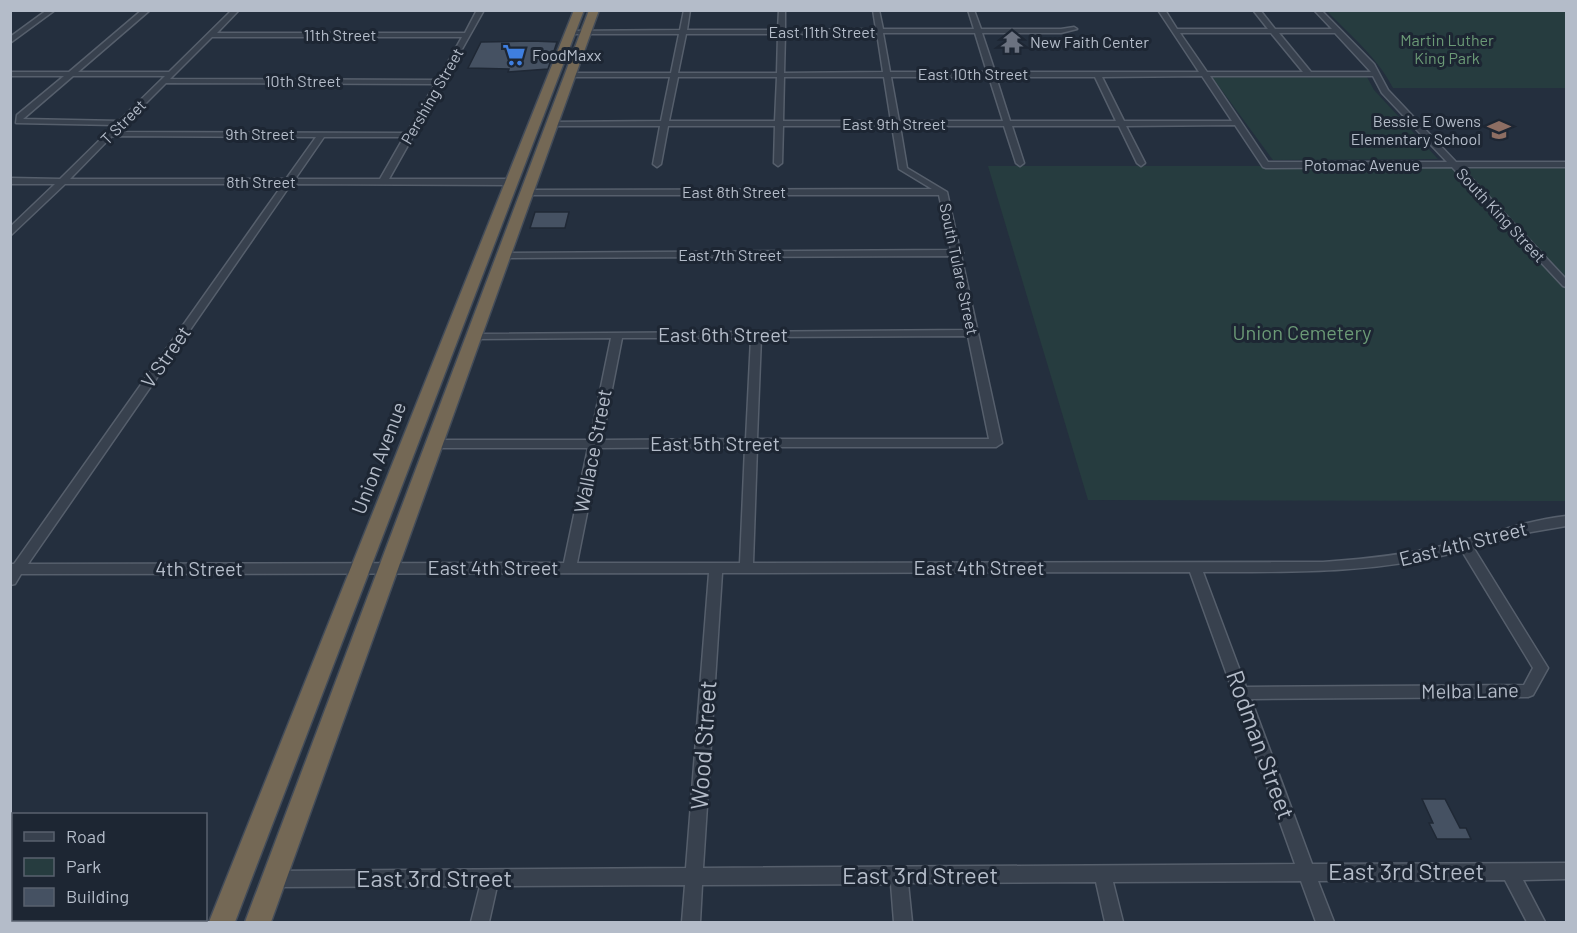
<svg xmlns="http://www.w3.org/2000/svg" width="1577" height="933" viewBox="0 0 1577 933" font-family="Barlow,sans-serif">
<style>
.green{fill:#263c3f}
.building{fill:#455162;stroke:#1f2835;stroke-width:1.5}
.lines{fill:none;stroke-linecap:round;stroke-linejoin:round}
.minor-casing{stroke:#565f6c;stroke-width:3}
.highway-casing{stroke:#434c59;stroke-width:3}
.minor{fill:#38414e;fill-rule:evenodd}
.highway{fill:#746855;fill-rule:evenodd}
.labels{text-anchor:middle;stroke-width:6;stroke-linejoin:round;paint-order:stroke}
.far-street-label{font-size:16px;fill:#b4bcc9;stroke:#1d2633}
.far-park-label{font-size:16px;fill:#6b9a76;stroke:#1d2633}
.far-poi-label{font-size:16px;fill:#b4bcc9;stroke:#1d2633;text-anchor:start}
.park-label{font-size:20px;fill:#6b9a76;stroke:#1d2633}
.street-label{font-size:20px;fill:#b4bcc9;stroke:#1d2633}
.near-street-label{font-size:24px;fill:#b4bcc9;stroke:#1d2633}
</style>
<rect width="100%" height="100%" fill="#242f3e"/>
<g class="green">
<path d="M 1327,11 L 1566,11 L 1566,88 L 1393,88 C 1378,58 1350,35 1327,11 Z"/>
<path d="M 1212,77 L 1367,77 L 1374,90 L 1438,159 L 1273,160 Z"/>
<path d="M 988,166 L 1566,166 L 1566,501 L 1088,500 Z"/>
</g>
<g class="building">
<path d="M 532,41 L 557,42 L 548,69 L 508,72 L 509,69 L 468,68 L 481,42 Z"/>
<path d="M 535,212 L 569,212 L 565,228 L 530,228 Z"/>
<path d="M 1422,799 L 1445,799 L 1460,828 L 1466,828 L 1471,839 L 1437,839 L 1429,823 L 1433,823 Z"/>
</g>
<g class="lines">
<g class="minor-casing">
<g id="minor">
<path d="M 47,10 L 55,10 L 10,43 L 10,37 Z"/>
<path d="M 142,10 L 150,10 L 78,72 L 169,72 L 232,10 L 239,10 L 217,33 L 465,33 L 477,10 L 484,10 L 389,179 L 511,179 L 515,182 L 511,185 L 291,184 L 28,564 L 564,563 L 588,448 L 434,448 L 428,444 L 434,440 L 590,440 L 611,338 L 473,339 L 469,338 L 468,336 L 469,334 L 967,330 L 952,256 L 500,258 L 498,256 L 503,253 L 951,250 L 939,195 L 523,195 L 522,193 L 526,190 L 932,189 L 899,169 L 892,126 L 783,126 L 782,163 L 778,166 L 774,163 L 775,126 L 668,126 L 661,164 L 657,167 L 653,164 L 660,126 L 549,126 L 549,122 L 552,122 L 661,121 L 670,77 L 570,77 L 566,75 L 570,73 L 671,73 L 679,34 L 570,34 L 568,33 L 568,31 L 680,30 L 684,10 L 690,10 L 687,30 L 778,30 L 779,10 L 785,10 L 785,30 L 876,29 L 873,10 L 879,10 L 883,29 L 974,29 L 968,10 L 974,10 L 981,29 L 1061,29 L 1074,27 L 1077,29 L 1061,33 L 982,33 L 995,72 L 1199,72 L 1158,10 L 1165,10 L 1177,29 L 1268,29 L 1253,10 L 1260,10 L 1275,29 L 1332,29 L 1314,10 L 1321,10 L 1374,64 L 1388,90 L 1456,162 L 1566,162 L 1566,167 L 1461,167 L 1566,279 L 1566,287 L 1563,286 L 1452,167 L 1266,168 L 1263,167 L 1235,125 L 1126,126 L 1145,163 L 1141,166 L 1137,163 L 1119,126 L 1012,126 L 1024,163 L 1020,166 L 1016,163 L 1004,126 L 900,126 L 907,168 L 947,192 L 960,251 L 963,253 L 961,255 L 1002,443 L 996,447 L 757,447 L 753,563 L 1323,562 C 1365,559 1405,555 1446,545 C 1486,535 1525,521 1566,516 L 1566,526 L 1531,532 L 1473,547 L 1548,668 L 1533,695 L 1528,697 L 1251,699 L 1312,864 L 1566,863 L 1566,879 L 1523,880 L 1545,922 L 1527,922 L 1505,880 L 1318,881 L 1334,922 L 1316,922 L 1301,881 L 1113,882 L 1123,922 L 1105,922 L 1096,882 L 908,883 L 912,922 L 894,922 L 891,884 L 702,885 L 700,922 L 682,922 L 685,885 L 497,886 L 489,922 L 471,922 L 480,886 L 273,887 L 267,885 L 265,879 L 267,873 L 273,871 L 686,868 L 709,573 L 21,574 L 15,584 L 10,585 L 10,564 L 14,564 L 283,184 L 65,184 L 10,236 L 10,227 L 55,184 L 10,184 L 10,178 L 60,179 L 115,125 L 16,123 L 17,115 L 64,76 L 10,76 L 10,72 L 69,72 ZM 877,33 L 883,72 L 784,73 L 785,34 ZM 883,33 L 975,33 L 987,72 L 890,72 ZM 1180,33 L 1271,33 L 1303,72 L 1207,72 ZM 1279,33 L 1335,33 L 1371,72 L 1311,72 ZM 686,34 L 778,34 L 777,73 L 678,73 ZM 212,37 L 462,37 L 438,80 L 170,79 ZM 73,76 L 165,76 L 119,121 L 23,119 ZM 1202,76 L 1232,121 L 1124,121 L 1102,77 ZM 1210,76 L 1373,76 L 1382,93 L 1447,162 L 1268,162 ZM 678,77 L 777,77 L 775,121 L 669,121 ZM 784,77 L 884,77 L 891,121 L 783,121 ZM 891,77 L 989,77 L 1003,121 L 899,121 ZM 996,77 L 1095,77 L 1116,121 L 1010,121 ZM 166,83 L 435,84 L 407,133 L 117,132 ZM 112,136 L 316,137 L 286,179 L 70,179 ZM 324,137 L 404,137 L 380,179 L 295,179 ZM 968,336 L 989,439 L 757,439 L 761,337 ZM 622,338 L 751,338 L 746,439 L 602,440 ZM 745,447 L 740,563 L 577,563 L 600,448 ZM 1462,551 L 1533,668 L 1524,685 L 1246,687 L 1203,572 C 1293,572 1374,574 1462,551 ZM 1190,572 L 1295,864 L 703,868 L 722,573 Z"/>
</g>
</g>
<g class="highway-casing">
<g id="highway">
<path d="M 574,10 L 584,10 L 235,922 L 209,922 Z"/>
<path d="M 589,10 L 599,10 L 271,922 L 245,922 Z"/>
</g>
</g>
<use href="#minor" class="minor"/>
<use href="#highway" class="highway"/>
</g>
<defs>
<g id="temple-bare" transform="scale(1.8)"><path d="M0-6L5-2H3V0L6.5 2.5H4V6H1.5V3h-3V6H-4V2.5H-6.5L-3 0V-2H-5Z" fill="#6b7280" stroke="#1d2633" stroke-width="2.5" paint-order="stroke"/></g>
<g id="supermarket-bare" transform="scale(1.8)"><path d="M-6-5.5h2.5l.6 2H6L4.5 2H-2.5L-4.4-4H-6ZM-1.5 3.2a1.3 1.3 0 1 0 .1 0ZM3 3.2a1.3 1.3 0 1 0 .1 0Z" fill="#3f7fe0" stroke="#1d2633" stroke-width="2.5" paint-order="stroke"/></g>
<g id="school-bare" transform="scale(1.8)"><path d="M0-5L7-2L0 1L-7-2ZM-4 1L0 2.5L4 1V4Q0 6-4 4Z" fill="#8d6e63" stroke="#1d2633" stroke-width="2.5" paint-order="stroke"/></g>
</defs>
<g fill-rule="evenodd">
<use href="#temple-bare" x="1012" y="42"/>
<use href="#supermarket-bare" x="514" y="55"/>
<use href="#school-bare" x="1499" y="130"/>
</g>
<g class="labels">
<g class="far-street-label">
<text x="822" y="38">East 11th Street</text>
<text x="340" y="41">11th Street</text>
<text x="973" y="80">East 10th Street</text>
<text x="303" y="87">10th Street</text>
<text transform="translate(432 96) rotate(-60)" y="6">Pershing Street</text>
<text transform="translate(123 122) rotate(-45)" y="6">T Street</text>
<text x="894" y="130">East 9th Street</text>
<text x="260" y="140">9th Street</text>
<text x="1362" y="171">Potomac Avenue</text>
<text x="261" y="188">8th Street</text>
<text x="734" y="198">East 8th Street</text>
<text transform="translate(1501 215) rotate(47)" y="6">South King Street</text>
<text x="730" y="261">East 7th Street</text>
<text transform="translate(959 269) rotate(78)" y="6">South Tulare Street</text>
</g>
<g class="far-park-label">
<text x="1447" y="46">Martin Luther<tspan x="1447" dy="18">King Park</tspan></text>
</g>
<g class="far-poi-label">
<text x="1030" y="48">New Faith Center</text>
<text x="532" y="61">FoodMaxx</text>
<text x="1481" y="127" text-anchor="end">Bessie E Owens<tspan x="1481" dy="18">Elementary School</tspan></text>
</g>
<g class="park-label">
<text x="1302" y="340">Union Cemetery</text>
</g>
<g class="street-label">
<text x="723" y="342">East 6th Street</text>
<text transform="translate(166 357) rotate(-55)" y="7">V Street</text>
<text x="715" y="451">East 5th Street</text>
<text transform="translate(593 451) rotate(-79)" y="7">Wallace Street</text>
<text transform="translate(379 458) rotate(-69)" y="7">Union Avenue</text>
<text transform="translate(1463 544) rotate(-14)" y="7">East 4th Street</text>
<text x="493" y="575">East 4th Street</text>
<text x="979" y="575">East 4th Street</text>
<text x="199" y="576">4th Street</text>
<text transform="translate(1470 691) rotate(-1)" y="7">Melba Lane</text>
</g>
<g class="near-street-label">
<text transform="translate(704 745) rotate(-86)" y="8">Wood Street</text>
<text transform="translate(1260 745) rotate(70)" y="8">Rodman Street</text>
<text x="1406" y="880">East 3rd Street</text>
<text x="920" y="884">East 3rd Street</text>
<text x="434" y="887">East 3rd Street</text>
</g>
</g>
<rect width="1577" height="933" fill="none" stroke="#b4bcc9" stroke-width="24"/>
<rect x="12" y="813" width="195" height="108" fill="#1d2633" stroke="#59626f" stroke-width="1.5"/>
<rect x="24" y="832" width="30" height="9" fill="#38414e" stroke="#59626f" stroke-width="1.5"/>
<text x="66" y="843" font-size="18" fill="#b4bcc9">Road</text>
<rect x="24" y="858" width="30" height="18" fill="#263c3f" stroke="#59626f" stroke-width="1.5"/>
<text x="66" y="873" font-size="18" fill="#b4bcc9">Park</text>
<rect x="24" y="888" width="30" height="18" fill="#455162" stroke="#59626f" stroke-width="1.5"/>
<text x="66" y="903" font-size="18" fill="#b4bcc9">Building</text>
</svg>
